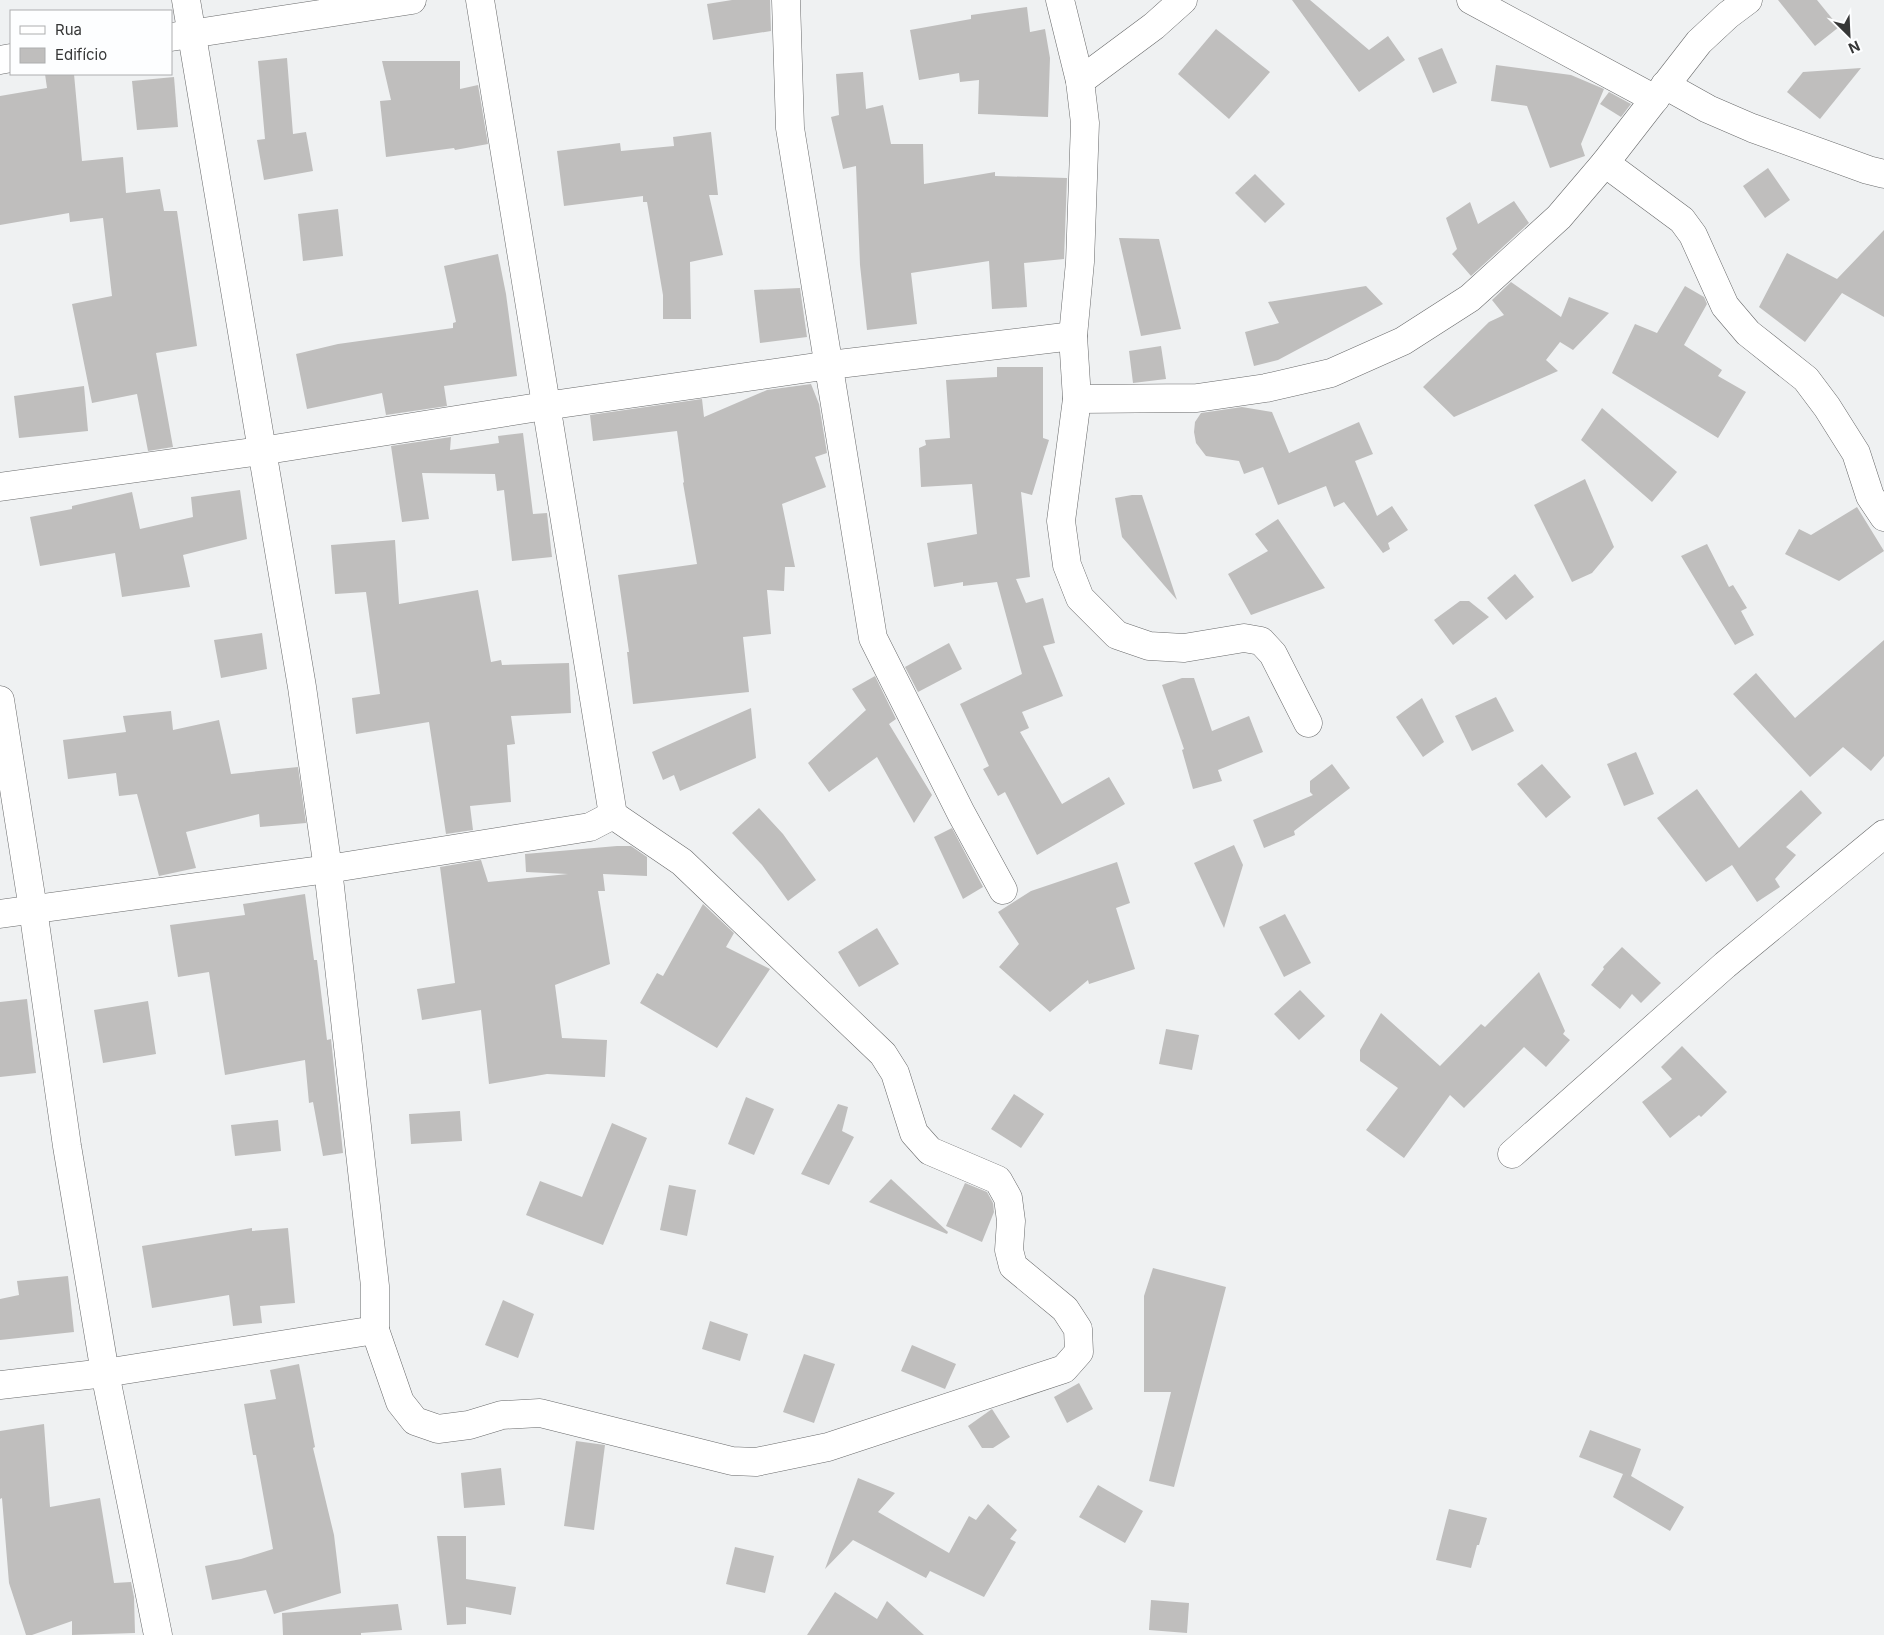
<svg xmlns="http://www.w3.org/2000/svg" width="1884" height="1635" viewBox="0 0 1884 1635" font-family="Inter,sans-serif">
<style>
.building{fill:#bfbebd}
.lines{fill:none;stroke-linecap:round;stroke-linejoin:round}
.street-casing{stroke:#696a6b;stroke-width:29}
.street{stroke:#fff;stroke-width:28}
</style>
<rect width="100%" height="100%" fill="#eff1f2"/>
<g class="building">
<path d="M 732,0 L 770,0 L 771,31 L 713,40 L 707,4 Z"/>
<path d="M 1292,0 L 1310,0 L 1369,50 L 1388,36 L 1405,60 L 1359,92 Z"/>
<path d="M 1778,0 L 1817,0 L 1839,27 L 1815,46 Z"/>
<path d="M 1027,7 L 1030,32 L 1045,29 L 1050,58 L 1048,117 L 978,114 L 979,80 L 960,82 L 959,73 L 919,80 L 910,30 L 971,19 L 971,15 Z"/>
<path d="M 1216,29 L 1270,72 L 1229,119 L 1178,74 Z"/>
<path d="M 1442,48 L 1457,83 L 1433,93 L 1418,58 Z"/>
<path d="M 287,58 L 293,134 L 306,132 L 313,171 L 264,180 L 257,140 L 265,139 L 258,61 Z"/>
<path d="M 382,61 L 460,61 L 460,89 L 478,85 L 488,144 L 455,150 L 454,148 L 386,157 L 380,101 L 391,100 Z"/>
<path d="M 1496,65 L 1571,75 L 1604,89 L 1581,144 L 1585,156 L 1550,168 L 1527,106 L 1491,101 Z"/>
<path d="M 1861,68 L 1820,119 L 1787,92 L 1803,72 Z"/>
<path d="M 863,72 L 866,109 L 883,105 L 891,144 L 923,144 L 924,184 L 995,172 L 995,176 L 1067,178 L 1064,259 L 1024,263 L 1027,307 L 992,309 L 989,261 L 911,273 L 917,324 L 867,330 L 860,265 L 856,166 L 843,169 L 831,117 L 839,115 L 836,74 Z"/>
<path d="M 45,74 L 74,74 L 82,161 L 123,157 L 126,193 L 160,189 L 164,211 L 177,211 L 197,346 L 156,353 L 173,447 L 148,451 L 137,394 L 92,403 L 72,304 L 112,296 L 103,218 L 70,222 L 69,213 L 0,225 L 0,96 L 47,88 Z"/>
<path d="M 174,77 L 178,127 L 137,130 L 132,81 Z"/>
<path d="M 1609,92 L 1631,104 L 1621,117 L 1600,104 Z"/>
<path d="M 711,132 L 718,195 L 709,195 L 723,255 L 690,262 L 691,319 L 663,319 L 663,295 L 647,202 L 643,202 L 643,196 L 564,206 L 557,151 L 620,143 L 621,151 L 674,146 L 673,137 Z"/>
<path d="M 1768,168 L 1790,200 L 1765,218 L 1743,186 Z"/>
<path d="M 1255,174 L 1285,204 L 1265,223 L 1235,193 Z"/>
<path d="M 1514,201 L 1529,223 L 1471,276 L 1452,254 L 1457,249 L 1446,218 L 1470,202 L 1478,224 Z"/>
<path d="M 338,209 L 343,256 L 303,261 L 298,214 Z"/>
<path d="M 1884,230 L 1884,317 L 1842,293 L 1805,342 L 1759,307 L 1787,253 L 1837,279 Z"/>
<path d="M 1119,238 L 1159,239 L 1181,329 L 1141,336 Z"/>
<path d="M 498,254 L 506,294 L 517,376 L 444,386 L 447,406 L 386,415 L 382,393 L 307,409 L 296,354 L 338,344 L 453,328 L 453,323 L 456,322 L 444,266 Z"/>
<path d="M 1511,282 L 1561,317 L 1569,297 L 1609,313 L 1573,350 L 1560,342 L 1546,360 L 1558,371 L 1454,417 L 1423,387 L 1489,322 L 1504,315 L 1492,300 Z"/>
<path d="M 1366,286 L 1383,304 L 1278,360 L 1254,366 L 1245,332 L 1279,323 L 1268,302 Z"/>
<path d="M 1685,286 L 1704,297 L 1707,304 L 1684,345 L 1722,370 L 1718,376 L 1746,392 L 1718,438 L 1612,373 L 1635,324 L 1657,333 Z"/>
<path d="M 800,288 L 807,337 L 760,343 L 754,290 Z"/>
<path d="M 1161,346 L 1166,379 L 1133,383 L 1129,351 Z"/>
<path d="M 997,367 L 1043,367 L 1043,438 L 1049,440 L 1032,495 L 1021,492 L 1030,577 L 1016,579 L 1026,603 L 1043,598 L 1055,643 L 1043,646 L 1063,696 L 1022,712 L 1029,728 L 1020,732 L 1062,804 L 1109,777 L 1125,804 L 1037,855 L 1005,792 L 998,796 L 983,769 L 989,766 L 960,704 L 1022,674 L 997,582 L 963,586 L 963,582 L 934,587 L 927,543 L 977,534 L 972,484 L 921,487 L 919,448 L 926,445 L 925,440 L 950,438 L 946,380 L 997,377 Z"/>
<path d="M 811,384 L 819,404 L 827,453 L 815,457 L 826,487 L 782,504 L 795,567 L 785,567 L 784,591 L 767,590 L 771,634 L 743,637 L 749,692 L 633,704 L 627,652 L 629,652 L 618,575 L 697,564 L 683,483 L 684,482 L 677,431 L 593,441 L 590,415 L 702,399 L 704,417 L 767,390 Z"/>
<path d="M 84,386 L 88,431 L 19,438 L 14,396 Z"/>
<path d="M 1242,407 L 1272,412 L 1289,453 L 1359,422 L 1373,454 L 1355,461 L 1377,516 L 1392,506 L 1408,530 L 1388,543 L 1390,549 L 1383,553 L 1344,502 L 1334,507 L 1326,486 L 1278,505 L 1263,467 L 1244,474 L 1239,461 L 1206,456 L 1196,443 L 1194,432 L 1195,422 L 1201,413 Z"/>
<path d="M 1602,408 L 1677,472 L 1652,502 L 1581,440 Z"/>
<path d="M 523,433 L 533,514 L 547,513 L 552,557 L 512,561 L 504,490 L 497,491 L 495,474 L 422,473 L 429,519 L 402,522 L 391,446 L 451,437 L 450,450 L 499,443 L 498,436 Z"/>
<path d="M 1585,479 L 1614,547 L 1592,573 L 1572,582 L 1534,505 Z"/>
<path d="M 240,490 L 247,539 L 183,555 L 190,587 L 122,597 L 115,553 L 40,566 L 30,517 L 72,509 L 72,506 L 132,492 L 140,529 L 193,517 L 191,497 Z"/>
<path d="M 1132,495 L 1142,495 L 1177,600 L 1122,537 L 1115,498 Z"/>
<path d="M 1857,507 L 1884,551 L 1839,581 L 1785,554 L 1799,529 L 1811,535 Z"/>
<path d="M 1278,519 L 1325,588 L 1251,615 L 1228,574 L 1268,551 L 1255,534 Z"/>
<path d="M 395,540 L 399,604 L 478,590 L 491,662 L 501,660 L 502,665 L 569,663 L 571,713 L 511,716 L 515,744 L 507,745 L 511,802 L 470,806 L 473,830 L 446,834 L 429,722 L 356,734 L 352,698 L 380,694 L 366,592 L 335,594 L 331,545 Z"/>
<path d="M 1707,544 L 1729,587 L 1733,585 L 1747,608 L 1741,611 L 1754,635 L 1735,645 L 1681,556 Z"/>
<path d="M 1515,574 L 1534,597 L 1506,620 L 1487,598 Z"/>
<path d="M 1460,601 L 1469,601 L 1489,617 L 1453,645 L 1434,620 Z"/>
<path d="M 262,633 L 267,669 L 221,678 L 214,640 Z"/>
<path d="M 1884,640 L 1884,756 L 1871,771 L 1843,747 L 1810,777 L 1733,694 L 1756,673 L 1795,718 Z"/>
<path d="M 949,643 L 962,669 L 918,692 L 905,667 Z"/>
<path d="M 875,676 L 896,719 L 889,724 L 932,795 L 914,823 L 877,757 L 829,792 L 808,763 L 866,710 L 852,689 Z"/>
<path d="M 1182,678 L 1194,678 L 1212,731 L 1249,716 L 1263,752 L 1218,770 L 1222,781 L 1193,789 L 1182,750 L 1184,749 L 1162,685 Z"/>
<path d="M 1496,697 L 1514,731 L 1472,751 L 1455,716 Z"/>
<path d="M 1422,698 L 1444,742 L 1423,757 L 1396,717 Z"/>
<path d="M 751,708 L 756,758 L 680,791 L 674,775 L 663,780 L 652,752 Z"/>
<path d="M 171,711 L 173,730 L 219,720 L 231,774 L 298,767 L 306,823 L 260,827 L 259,814 L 186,832 L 196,868 L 159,876 L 137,794 L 119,796 L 116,773 L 68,779 L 63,740 L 126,732 L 123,716 Z"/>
<path d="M 1636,752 L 1654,794 L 1624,806 L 1607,764 Z"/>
<path d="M 1332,764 L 1350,788 L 1294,831 L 1295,835 L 1264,848 L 1253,820 L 1313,795 L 1310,792 L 1310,781 Z"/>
<path d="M 1542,764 L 1571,797 L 1546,818 L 1517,784 Z"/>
<path d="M 1697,789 L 1739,848 L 1801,790 L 1822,813 L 1786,847 L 1796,855 L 1775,879 L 1780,887 L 1757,902 L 1732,865 L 1706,882 L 1657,818 Z"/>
<path d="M 759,808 L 783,834 L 816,880 L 788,901 L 762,865 L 732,833 Z"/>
<path d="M 952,828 L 983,887 L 963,899 L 934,837 Z"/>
<path d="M 1234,845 L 1243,865 L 1224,928 L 1194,863 Z"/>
<path d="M 617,846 L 631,846 L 647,857 L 647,876 L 603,874 L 605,891 L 598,891 L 610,964 L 555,985 L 562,1038 L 607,1040 L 605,1077 L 547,1074 L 489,1084 L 481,1010 L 422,1020 L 417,989 L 455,983 L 440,867 L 481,860 L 488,882 L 568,874 L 526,872 L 525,854 Z"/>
<path d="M 1117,862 L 1130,903 L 1116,908 L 1135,969 L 1089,984 L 1088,980 L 1050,1012 L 999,967 L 1019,944 L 998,912 L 1031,891 Z"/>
<path d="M 305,894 L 314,960 L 317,960 L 327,1040 L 331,1039 L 343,1153 L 323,1156 L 313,1102 L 309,1103 L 305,1060 L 225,1075 L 209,972 L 178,977 L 170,925 L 245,915 L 243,904 Z"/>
<path d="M 703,904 L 734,933 L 726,947 L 770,969 L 717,1048 L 640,1003 L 657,973 L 663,976 Z"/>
<path d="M 1285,914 L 1311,963 L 1284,977 L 1259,927 Z"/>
<path d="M 877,928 L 899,964 L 859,987 L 838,952 Z"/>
<path d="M 1622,947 L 1661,983 L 1641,1003 L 1632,994 L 1620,1009 L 1591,985 L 1604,969 L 1603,967 Z"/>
<path d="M 1539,972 L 1565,1031 L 1563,1034 L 1570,1040 L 1546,1067 L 1524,1047 L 1464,1108 L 1450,1095 L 1404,1158 L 1366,1130 L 1398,1088 L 1360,1061 L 1360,1050 L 1381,1013 L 1440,1066 L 1481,1024 L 1485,1027 Z"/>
<path d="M 1300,990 L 1325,1016 L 1299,1040 L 1274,1014 Z"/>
<path d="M 27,999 L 36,1073 L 0,1077 L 0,1002 Z"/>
<path d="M 148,1001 L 156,1054 L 103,1063 L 94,1010 Z"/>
<path d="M 1166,1029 L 1199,1035 L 1192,1070 L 1159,1064 Z"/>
<path d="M 1682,1046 L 1727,1092 L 1701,1117 L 1699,1115 L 1670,1138 L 1642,1102 L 1672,1079 L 1661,1067 Z"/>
<path d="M 1014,1094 L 1044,1114 L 1021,1148 L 991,1129 Z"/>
<path d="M 746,1097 L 774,1109 L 754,1155 L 728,1144 Z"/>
<path d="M 838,1104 L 848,1107 L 842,1131 L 854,1137 L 829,1185 L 801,1174 Z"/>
<path d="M 460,1111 L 462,1141 L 411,1144 L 409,1114 Z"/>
<path d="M 278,1120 L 281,1151 L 235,1156 L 231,1125 Z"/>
<path d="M 612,1123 L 647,1138 L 603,1245 L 526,1215 L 540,1181 L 582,1197 Z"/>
<path d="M 891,1179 L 948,1232 L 947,1234 L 869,1202 Z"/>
<path d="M 965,1183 L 987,1192 L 993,1203 L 994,1212 L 982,1242 L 946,1226 Z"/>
<path d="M 669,1185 L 696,1190 L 687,1236 L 660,1230 Z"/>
<path d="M 252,1228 L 252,1231 L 288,1228 L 295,1303 L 260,1306 L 262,1323 L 233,1326 L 229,1295 L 152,1308 L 142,1246 Z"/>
<path d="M 1153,1268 L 1226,1287 L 1174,1487 L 1149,1481 L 1171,1392 L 1144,1392 L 1144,1296 Z"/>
<path d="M 68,1276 L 74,1332 L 0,1340 L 0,1299 L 19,1295 L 17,1281 Z"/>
<path d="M 503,1300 L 534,1314 L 518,1358 L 485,1345 Z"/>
<path d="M 710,1321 L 748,1334 L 740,1361 L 702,1349 Z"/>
<path d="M 912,1345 L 956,1364 L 945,1389 L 901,1371 Z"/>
<path d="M 804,1354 L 835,1364 L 814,1423 L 783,1412 Z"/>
<path d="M 299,1364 L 315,1447 L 313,1448 L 334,1535 L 341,1593 L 274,1614 L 266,1590 L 212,1600 L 205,1566 L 241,1559 L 273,1549 L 256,1455 L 253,1455 L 244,1404 L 276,1399 L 270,1370 Z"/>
<path d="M 1079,1383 L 1093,1409 L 1067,1423 L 1054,1397 Z"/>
<path d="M 992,1409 L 1010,1437 L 993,1448 L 982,1448 L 968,1426 Z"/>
<path d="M 44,1424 L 50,1507 L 100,1498 L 114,1583 L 131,1582 L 134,1597 L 135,1633 L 72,1635 L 72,1621 L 32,1635 L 26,1635 L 9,1583 L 2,1498 L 0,1499 L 0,1431 Z"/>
<path d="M 1590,1430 L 1641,1449 L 1631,1476 L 1684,1507 L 1670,1531 L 1613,1497 L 1623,1474 L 1579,1457 Z"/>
<path d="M 576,1441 L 605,1445 L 594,1530 L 564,1526 Z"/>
<path d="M 501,1468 L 505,1505 L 464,1508 L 461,1473 Z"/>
<path d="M 858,1478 L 895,1493 L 878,1512 L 949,1553 L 969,1516 L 976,1520 L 988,1504 L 1017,1530 L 1010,1539 L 1016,1542 L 984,1597 L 930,1571 L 926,1578 L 853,1540 L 825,1569 Z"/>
<path d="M 1098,1485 L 1143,1511 L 1125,1543 L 1079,1517 Z"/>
<path d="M 1449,1509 L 1487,1518 L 1479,1545 L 1477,1545 L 1471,1568 L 1436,1560 Z"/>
<path d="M 437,1536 L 466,1536 L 466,1579 L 516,1587 L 511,1615 L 466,1607 L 466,1624 L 447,1625 Z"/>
<path d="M 735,1547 L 774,1556 L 765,1593 L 726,1584 Z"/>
<path d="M 835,1592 L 877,1619 L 887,1601 L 924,1635 L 807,1635 Z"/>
<path d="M 1151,1600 L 1189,1603 L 1187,1633 L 1149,1630 Z"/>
<path d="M 398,1604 L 402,1630 L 361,1633 L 361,1635 L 283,1635 L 282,1613 Z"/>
</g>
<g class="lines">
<g class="street-casing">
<g id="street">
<path d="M 786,0 L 790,128 L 873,638 L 961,813 L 1003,890"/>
<path d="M 1060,0 L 1080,81 L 1085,123 L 1080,262 L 1073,336 L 1077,399 L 1061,521 L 1067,565 L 1080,598 L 1117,635 L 1149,646 L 1184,648 L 1244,638 L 1261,641 L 1273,654 L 1308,723"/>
<path d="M 1471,0 L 1655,99"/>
<path d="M 171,37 L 412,0"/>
<path d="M 0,60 L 11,58"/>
<path d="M 1080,81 L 1154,26 L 1183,0"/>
<path d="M 1665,85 L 1708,109 L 1752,128 L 1868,170 L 1884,174"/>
<path d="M 1605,163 L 1682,220 L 1693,235 L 1725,306 L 1748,333 L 1806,379 L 1827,407 L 1856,453 L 1870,496 L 1884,517"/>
<path d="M 1077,399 L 1197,398 L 1266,388 L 1331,373 L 1403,341 L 1470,298 L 1559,217 L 1605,163 L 1699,42 L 1728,15 L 1748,0"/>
<path d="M 0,487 L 261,451 L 545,406 L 830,365 L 1073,336"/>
<path d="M 0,700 L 33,909 L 67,1146 L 105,1373 L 158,1635"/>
<path d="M 0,914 L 328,869 L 590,827 L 613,815"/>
<path d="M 1512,1154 L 1725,965 L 1884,834"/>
<path d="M 375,1330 L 400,1402 L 415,1421 L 438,1429 L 469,1425 L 502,1415 L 540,1413 L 732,1461 L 756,1462 L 828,1447 L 1064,1369 L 1079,1352 L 1078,1329 L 1065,1309 L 1013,1266 L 1009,1250 L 1011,1221 L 1008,1198 L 998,1180 L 930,1151 L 914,1133 L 895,1073 L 883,1054 L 682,862 L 613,815 L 480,0"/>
<path d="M 0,1385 L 105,1373 L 375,1330 L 375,1286 L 328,869 L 302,687 L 186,0"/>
</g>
</g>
<use href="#street" class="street"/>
</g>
<rect x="10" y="10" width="162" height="65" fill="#fdfeff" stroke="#adaeaf"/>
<rect x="20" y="26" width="25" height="8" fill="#ffffff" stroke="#adaeaf"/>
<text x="55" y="35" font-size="15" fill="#363737">Rua</text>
<rect x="20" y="48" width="25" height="15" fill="#bfbebd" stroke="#adaeaf"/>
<text x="55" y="60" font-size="15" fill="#363737">Edifício</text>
<g transform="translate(1849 35) rotate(156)" stroke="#fdfeff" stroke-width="4" paint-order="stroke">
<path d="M0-4L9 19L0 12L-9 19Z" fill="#363737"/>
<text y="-8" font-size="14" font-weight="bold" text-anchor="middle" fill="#363737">N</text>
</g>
</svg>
